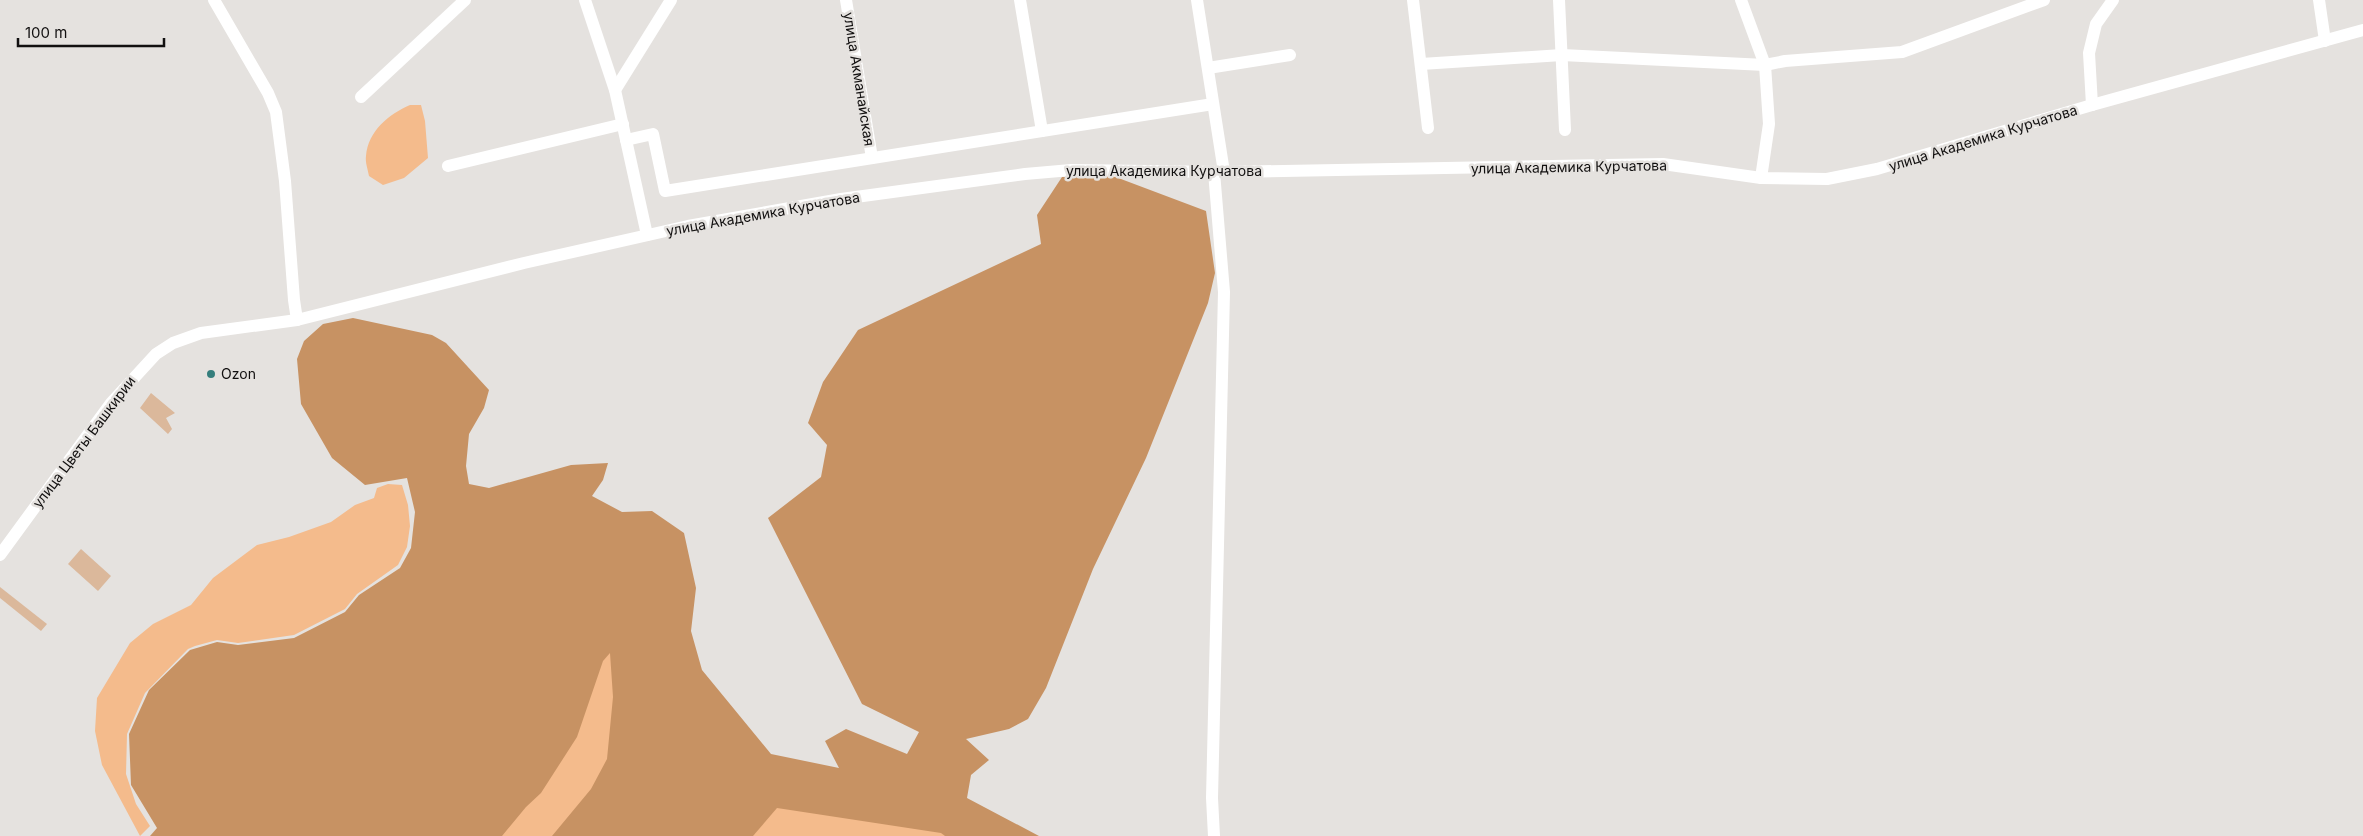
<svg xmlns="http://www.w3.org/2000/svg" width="2363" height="836" viewBox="0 0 2363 836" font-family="Inter,sans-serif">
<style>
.green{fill:#dbb89b}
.forest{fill:#c79263}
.water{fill:#f4bb8c}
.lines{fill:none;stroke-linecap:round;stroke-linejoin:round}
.minor{stroke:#fff;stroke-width:12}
.poi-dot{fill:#357e7c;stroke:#e5e2df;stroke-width:2}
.labels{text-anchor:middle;stroke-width:5;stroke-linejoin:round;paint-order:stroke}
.street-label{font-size:14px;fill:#121010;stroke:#e5e2df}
.poi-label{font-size:14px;fill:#121010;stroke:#e5e2df;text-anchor:start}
</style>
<rect width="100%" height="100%" fill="#e5e2df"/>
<g class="green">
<path d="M 151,393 L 175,413 L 166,418 L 172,429 L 168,434 L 140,408 Z"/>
<path d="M 81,549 L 111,576 L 98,591 L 68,564 Z"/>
<path d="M 0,587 L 47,624 L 41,631 L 0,598 Z"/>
</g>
<path class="forest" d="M 1113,176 L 1206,211 L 1215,273 L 1208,303 L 1146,458 L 1093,569 L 1046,688 L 1028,719 L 1009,729 L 966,739 L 989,760 L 971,775 L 967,798 L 1039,836 L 150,836 L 157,828 L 131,785 L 129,734 L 149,690 L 190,650 L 217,642 L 238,645 L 294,638 L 345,612 L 359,595 L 400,568 L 411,548 L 415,512 L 407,478 L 365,485 L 332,458 L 301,404 L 297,359 L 304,341 L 323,324 L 353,318 L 432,335 L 446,343 L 489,390 L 484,408 L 469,434 L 466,466 L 469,484 L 489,488 L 571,465 L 608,463 L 603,480 L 592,496 L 622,512 L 652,511 L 684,533 L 696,588 L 691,631 L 702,670 L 771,754 L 839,768 L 825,741 L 846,729 L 907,754 L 919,732 L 862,704 L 768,518 L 821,477 L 827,445 L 808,423 L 823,382 L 858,330 L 1041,244 L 1037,215 L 1062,177 Z"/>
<g class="water">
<path d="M 410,105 L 421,105 L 425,121 L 428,158 L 404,178 L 383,185 L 369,176 C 368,170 365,162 366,156 C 368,131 389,114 410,105 Z"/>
<path d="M 388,484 L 402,485 L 408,505 L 410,526 L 407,547 L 398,565 L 357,594 L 345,609 L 294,635 L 238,643 L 217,640 L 195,646 L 188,649 L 145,693 L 127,734 L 126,774 L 136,804 L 150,826 L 140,836 L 102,765 L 95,731 L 97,698 L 130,643 L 153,624 L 191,605 L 213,578 L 257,545 L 289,537 L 331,522 L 355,505 L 374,498 L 377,488 Z"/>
<path d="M 610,653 L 613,697 L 607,759 L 591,789 L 552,836 L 502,836 L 526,807 L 541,793 L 577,737 L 603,661 Z"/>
<path d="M 777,808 L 941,833 L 945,836 L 753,836 Z"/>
</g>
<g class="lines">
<g class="minor">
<path d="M 214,0 L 268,93 L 276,112 L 285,181 L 294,300 L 297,320 L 524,263 L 688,226 L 841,199 L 1025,174 L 1071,170 L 1224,172 L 1663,164 L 1761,178 L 1827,179 L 1877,169 L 2092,105 L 2363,30"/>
<path d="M 585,0 L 615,90 L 647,235"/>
<path d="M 846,0 L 872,158"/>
<path d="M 1020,0 L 1042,131"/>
<path d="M 1197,0 L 1224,172"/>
<path d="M 1413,0 L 1428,128"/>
<path d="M 1559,0 L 1565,130"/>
<path d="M 1741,0 L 1765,65 L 1769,124 L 1761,178"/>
<path d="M 2319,0 L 2325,41"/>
<path d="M 1421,64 L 1562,55 L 1765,65 L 1785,61 L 1902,52 L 2044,0"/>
<path d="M 1208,68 L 1290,55"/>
<path d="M 615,90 L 671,0"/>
<path d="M 361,97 L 465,0"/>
<path d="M 2092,105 L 2089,53 L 2096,24 L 2113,0"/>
<path d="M 626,140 L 653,134 L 665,191 L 1213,104"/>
<path d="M 448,166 L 623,124"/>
<path d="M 0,555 L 111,403 L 156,354 L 173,343 L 201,333 L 297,320"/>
<path d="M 1214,836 L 1212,798 L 1224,292 L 1214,172"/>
</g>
</g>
<circle class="poi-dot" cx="211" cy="374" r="5"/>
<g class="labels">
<g class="street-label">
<text transform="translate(859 79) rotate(81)" y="5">улица Акманайская</text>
<text transform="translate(1983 138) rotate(-17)" y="5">улица Академика Курчатова</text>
<text transform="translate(1569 167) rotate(-1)" y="5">улица Академика Курчатова</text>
<text x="1164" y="176">улица Академика Курчатова</text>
<text transform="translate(763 214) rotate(-10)" y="5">улица Академика Курчатова</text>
<text transform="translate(84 442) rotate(-53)" y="5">улица Цветы Башкирии</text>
</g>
<g class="poi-label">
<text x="221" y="379">Ozon</text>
</g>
</g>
<path d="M18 38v8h146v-8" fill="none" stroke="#121010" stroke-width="2.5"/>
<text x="25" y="38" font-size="15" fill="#121010" stroke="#e5e2df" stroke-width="4" paint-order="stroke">100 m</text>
</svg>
